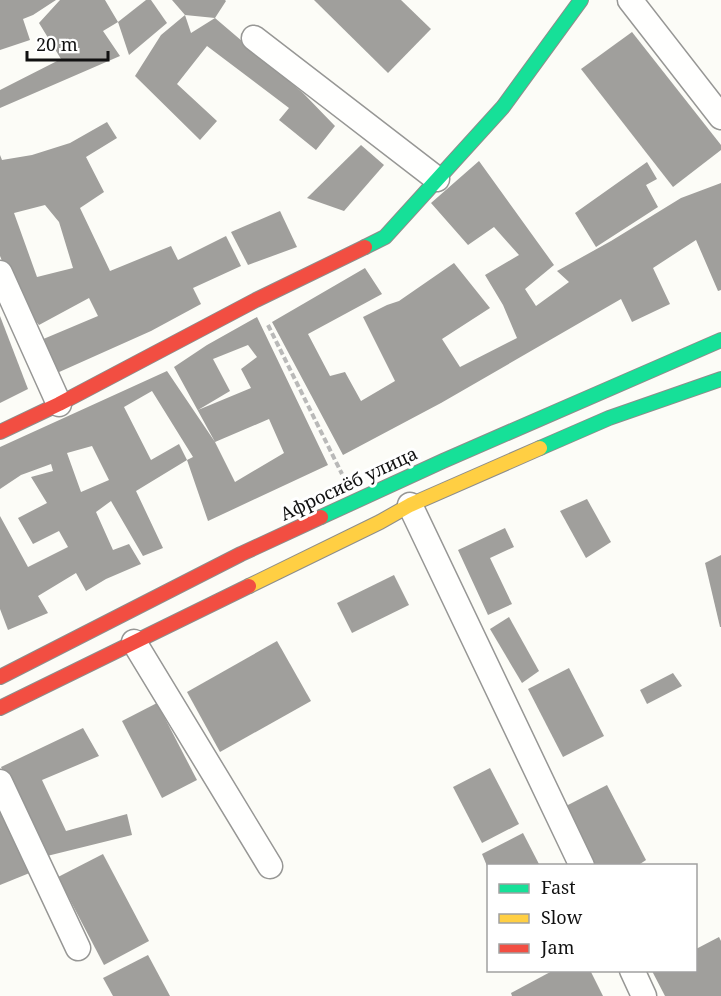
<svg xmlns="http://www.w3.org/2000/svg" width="721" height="996" viewBox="0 0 721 996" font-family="'Noto Serif',serif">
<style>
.building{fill:#a09f9c;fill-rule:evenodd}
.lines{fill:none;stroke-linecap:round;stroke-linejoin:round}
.street-casing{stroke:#979795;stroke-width:27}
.fast-casing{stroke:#8d8d8b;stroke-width:16}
.slow-casing{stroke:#8d8d8b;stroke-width:16}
.jam-casing{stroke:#8d8d8b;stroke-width:16}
.path{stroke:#b9b9b8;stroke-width:4;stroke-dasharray:6 3;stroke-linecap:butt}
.street{stroke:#fffffe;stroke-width:24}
.fast{stroke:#16e098;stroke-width:14}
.slow{stroke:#ffcf43;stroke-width:14}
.jam{stroke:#f24e42;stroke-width:14}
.labels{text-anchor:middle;stroke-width:6;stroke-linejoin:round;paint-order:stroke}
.street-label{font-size:18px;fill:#111;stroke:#fff}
</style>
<rect width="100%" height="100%" fill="#fcfcf7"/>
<g class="building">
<path d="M 0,0 L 56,0 L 33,15 L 23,19 L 30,40 L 0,50 Z"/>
<path d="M 60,0 L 105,0 L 118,22 L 103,31 L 120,56 L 0,108 L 0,90 L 61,59 L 39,23 Z"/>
<path d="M 146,0 L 151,0 L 167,23 L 129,55 L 118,22 Z"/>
<path d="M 172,0 L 225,0 L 226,1 L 215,18 L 303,93 L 335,126 L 316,150 L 279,120 L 289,108 L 207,46 L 177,84 L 217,121 L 200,140 L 135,76 L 161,35 L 185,15 L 191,33 L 215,18 L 185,15 Z"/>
<path d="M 314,0 L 401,0 L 431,29 L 388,73 Z"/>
<path d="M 632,32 L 721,145 L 721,150 L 673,187 L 581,69 Z"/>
<path d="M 107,122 L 117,138 L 86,157 L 104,192 L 80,208 L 110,271 L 171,246 L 178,260 L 226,236 L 241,266 L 193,288 L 201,304 L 151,331 L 57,373 L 41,340 L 98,316 L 89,298 L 39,325 L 18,300 L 0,256 L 0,155 L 2,160 L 32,155 L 70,143 ZM 45,205 L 59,222 L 73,268 L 37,277 L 14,213 Z"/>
<path d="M 361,145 L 384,165 L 344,211 L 307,198 Z"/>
<path d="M 479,161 L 554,265 L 525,289 L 536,306 L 569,282 L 557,271 L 611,241 L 681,198 L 721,183 L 721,290 L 718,291 L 696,240 L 653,268 L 670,304 L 632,322 L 621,299 L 441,403 L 343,455 L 272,322 L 365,268 L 382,294 L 308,334 L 330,376 L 345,372 L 361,401 L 395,381 L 363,317 L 387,305 L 399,301 L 454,263 L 490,308 L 442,339 L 460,367 L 517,338 L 503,305 L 485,275 L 519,255 L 494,227 L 468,245 L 431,203 Z"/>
<path d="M 647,162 L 657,179 L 646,185 L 658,207 L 596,247 L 575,213 Z"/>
<path d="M 280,211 L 297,247 L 248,265 L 231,232 Z"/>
<path d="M 0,316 L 28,389 L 0,403 Z"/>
<path d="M 257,317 L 328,465 L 208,521 L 187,460 L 193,457 L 152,391 L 124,407 L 151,460 L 179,444 L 187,460 L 136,491 L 163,548 L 143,556 L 111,501 L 96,512 L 113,550 L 129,544 L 141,564 L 106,579 L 86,591 L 76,573 L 38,596 L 48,613 L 8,630 L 0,609 L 0,516 L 28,567 L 68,547 L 59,531 L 33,544 L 18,518 L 47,503 L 31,477 L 53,471 L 51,464 L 21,475 L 0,489 L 0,447 L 167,371 L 215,442 L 174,367 L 207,345 ZM 248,345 L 257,357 L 241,369 L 251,388 L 198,410 L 230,391 L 213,359 ZM 269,419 L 284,453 L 235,482 L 215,442 ZM 92,446 L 109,480 L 81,492 L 67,453 Z"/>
<path d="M 587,499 L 611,542 L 586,558 L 560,511 Z"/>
<path d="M 505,528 L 514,547 L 490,558 L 512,604 L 488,615 L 458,550 Z"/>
<path d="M 721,555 L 721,627 L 720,627 L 705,563 Z"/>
<path d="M 394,575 L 409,605 L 352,633 L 337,603 Z"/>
<path d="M 509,617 L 539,671 L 522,683 L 490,629 Z"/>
<path d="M 277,641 L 311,701 L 220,752 L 187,692 Z"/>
<path d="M 569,668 L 604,736 L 563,757 L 528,689 Z"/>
<path d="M 673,673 L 682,686 L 647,704 L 640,690 Z"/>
<path d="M 157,703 L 197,780 L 162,798 L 122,721 Z"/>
<path d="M 83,728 L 99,756 L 42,780 L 66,831 L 127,814 L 132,835 L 43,857 L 1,767 Z"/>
<path d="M 490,768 L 519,824 L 482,843 L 453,787 Z"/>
<path d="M 607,785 L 646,860 L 637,866 L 596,866 L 566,806 Z"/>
<path d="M 0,811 L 32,872 L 0,885 Z"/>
<path d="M 523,833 L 540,866 L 487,866 L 482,854 Z"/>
<path d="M 103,854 L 149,941 L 104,965 L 58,877 Z"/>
<path d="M 719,937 L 721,941 L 721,996 L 665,996 L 652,971 L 696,970 L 696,949 Z"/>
<path d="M 148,955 L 170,996 L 113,996 L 103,978 Z"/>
<path d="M 554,970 L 590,970 L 603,996 L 512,996 L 511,993 Z"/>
</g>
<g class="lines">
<g class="street-casing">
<g id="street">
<path d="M 630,0 L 721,117"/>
<path d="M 254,38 L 437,179"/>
<path d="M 0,273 L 59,404"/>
<path d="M 410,505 L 582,866"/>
<path d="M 134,642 L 270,866"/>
<path d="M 0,782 L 78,948"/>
<path d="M 632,970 L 644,996"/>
</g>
</g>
<g class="fast-casing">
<g id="fast">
<path d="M 365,247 L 385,237 L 503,107 L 581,0"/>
<path d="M 540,448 L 609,418 L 721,379"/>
<path d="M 321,517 L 443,461 L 721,340"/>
</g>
</g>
<g class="slow-casing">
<path id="slow" d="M 249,586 L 380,522 L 410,505 L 540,448"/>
</g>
<g class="jam-casing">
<g id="jam">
<path d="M 0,432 L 59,404 L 256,300 L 365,247"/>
<path d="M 0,677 L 241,554 L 321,517"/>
<path d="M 0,708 L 249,586"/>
</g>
</g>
<path class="path" d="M 268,325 L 342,474"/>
<use href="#street" class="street"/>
<use href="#fast" class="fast"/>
<use href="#slow" class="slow"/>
<use href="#jam" class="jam"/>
</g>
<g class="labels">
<g class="street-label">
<text transform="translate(349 484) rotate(-25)" y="6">Афросиёб улица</text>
</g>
</g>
<rect x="487" y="864" width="210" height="108" fill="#ffffff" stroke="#a0a0a0" stroke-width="1.5"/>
<rect x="499" y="884" width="30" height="9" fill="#16e098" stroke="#a0a0a0" stroke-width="1.5"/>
<text x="541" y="894" font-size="18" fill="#111111">Fast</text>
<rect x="499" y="914" width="30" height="9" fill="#ffcf43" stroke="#a0a0a0" stroke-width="1.5"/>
<text x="541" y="924" font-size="18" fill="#111111">Slow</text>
<rect x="499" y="944" width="30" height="9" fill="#f24e42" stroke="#a0a0a0" stroke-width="1.5"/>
<text x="541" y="954" font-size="18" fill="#111111">Jam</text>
<path d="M27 51v9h81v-9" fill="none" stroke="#111111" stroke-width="3"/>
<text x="36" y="51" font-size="18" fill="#111111" stroke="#ffffff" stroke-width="4.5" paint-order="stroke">20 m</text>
</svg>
